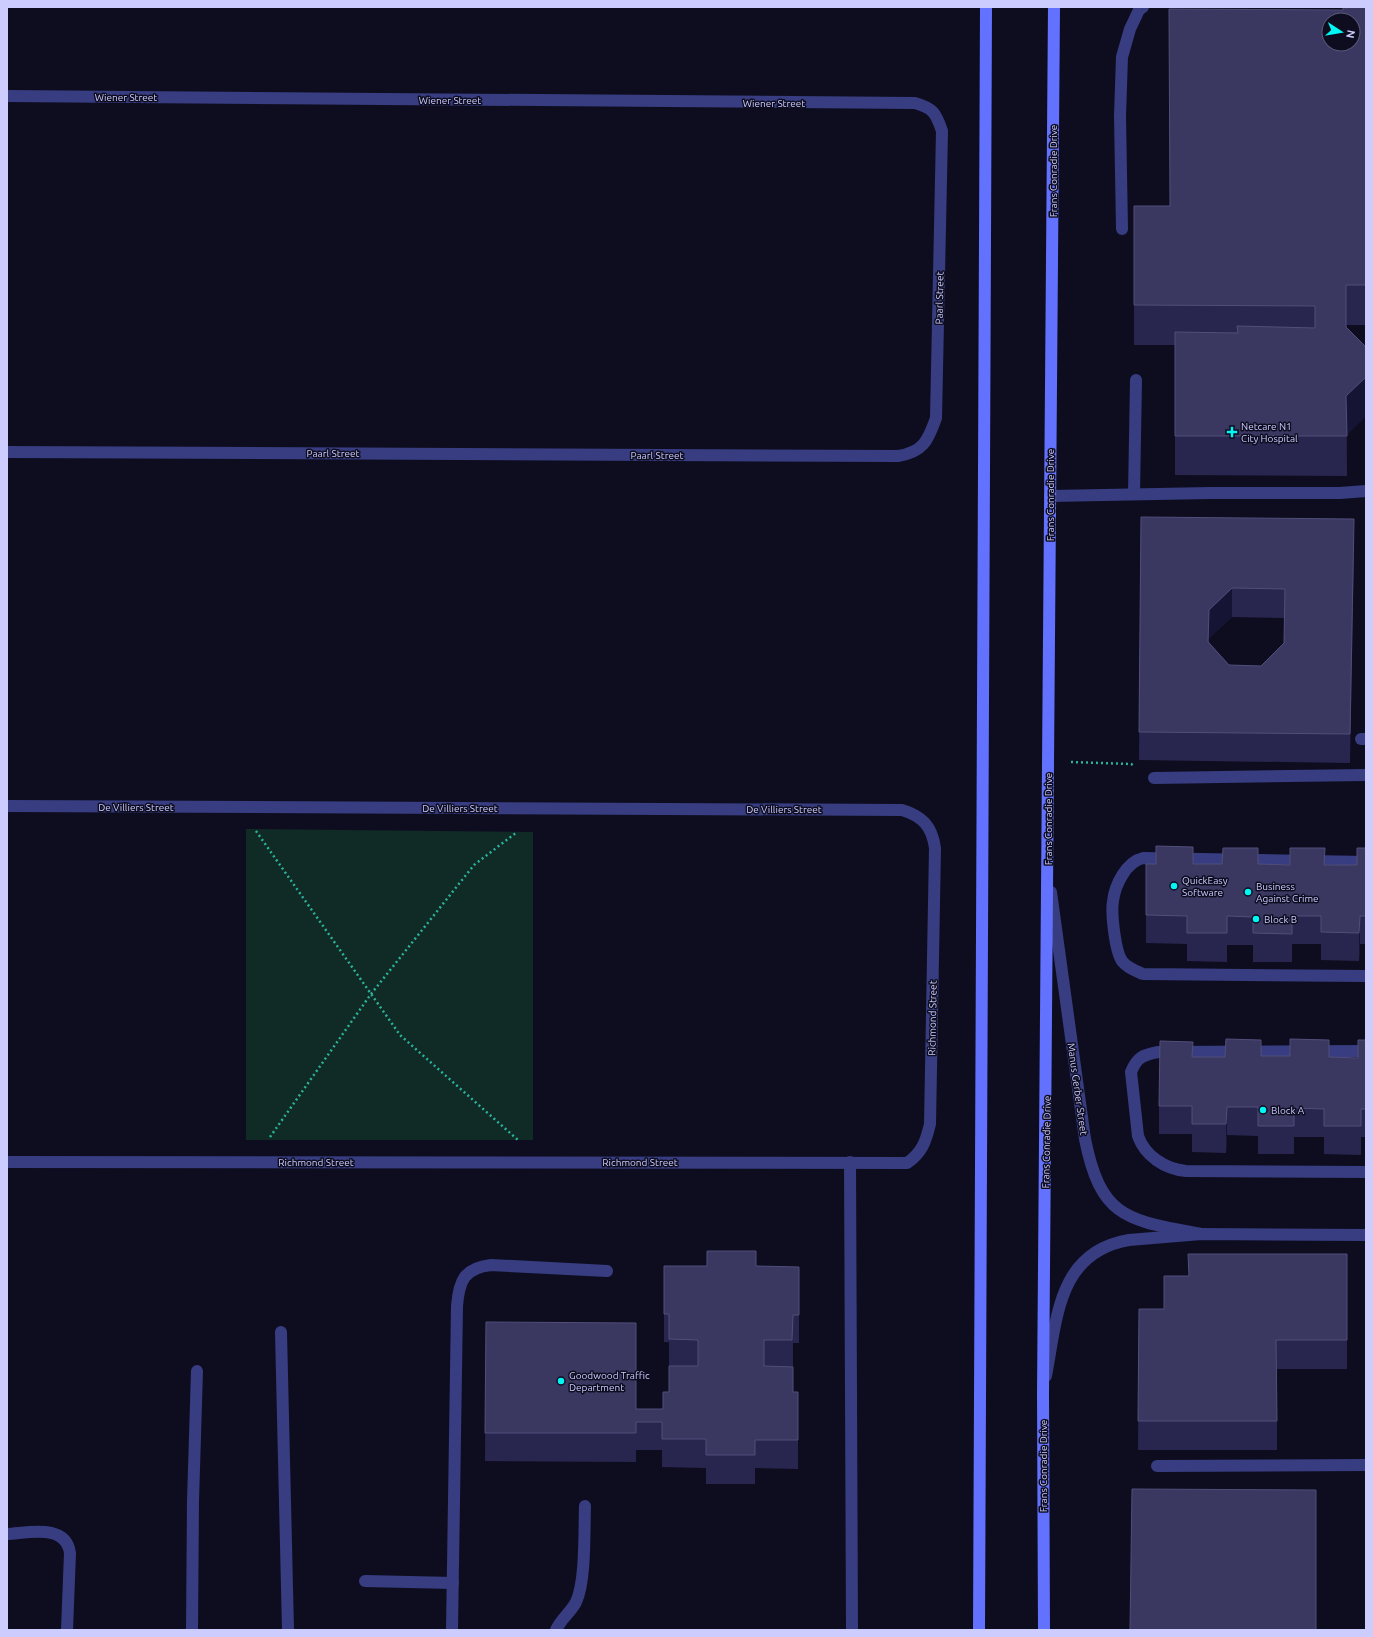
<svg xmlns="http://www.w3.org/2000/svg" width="1373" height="1637" viewBox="0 0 1373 1637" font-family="Ubuntu,sans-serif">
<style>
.green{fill:#102a26}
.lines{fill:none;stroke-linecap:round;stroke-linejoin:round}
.path{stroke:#2db29b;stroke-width:2.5;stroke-dasharray:2 3;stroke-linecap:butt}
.lane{stroke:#373d80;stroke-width:12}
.street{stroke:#373d80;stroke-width:12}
.secondary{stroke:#6371ff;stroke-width:12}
.wall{fill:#28264e;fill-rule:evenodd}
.shaded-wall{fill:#161434}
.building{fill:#3a3761;stroke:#514f7a;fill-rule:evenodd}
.poi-dot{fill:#00f7f3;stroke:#0e0d20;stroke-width:1.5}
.labels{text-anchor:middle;stroke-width:3;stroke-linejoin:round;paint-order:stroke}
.street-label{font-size:10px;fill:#ccf;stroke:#0e0d20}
.poi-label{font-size:10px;fill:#ccf;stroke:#0e0d20;text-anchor:start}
</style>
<rect width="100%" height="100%" fill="#0e0d20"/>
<path class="green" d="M 246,829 L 533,832 L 533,1140 L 246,1140 Z"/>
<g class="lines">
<g class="path">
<path d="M 1071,762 L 1131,764 L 1135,766"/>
<path d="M 256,831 L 400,1035 L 518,1140"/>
<path d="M 270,1137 L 371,994 L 474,865 L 517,832"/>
</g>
<g class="lane">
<path d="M 1122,229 L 1120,116 L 1122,57 L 1130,29 L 1139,10 L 1143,7"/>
<path d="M 1134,494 L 1136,380"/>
<path d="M 1050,496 L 1210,493 L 1340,493 L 1366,491"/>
<path d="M 1361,739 L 1366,739"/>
<path d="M 1154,778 L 1366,775"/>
<path d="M 1366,862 L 1143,858 C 1126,862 1115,885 1113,901 C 1111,913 1115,951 1122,961 C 1127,968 1136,971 1143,974 L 1366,976"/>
<path d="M 1051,892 L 1085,1139 C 1101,1220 1129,1220 1201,1234"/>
<path d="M 1366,1051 L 1158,1052 C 1143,1055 1137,1057 1131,1072 L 1138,1136 C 1145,1156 1165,1169 1186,1171 L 1366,1172"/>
<path d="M 850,1162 L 852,1630"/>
<path d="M 281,1332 L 288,1630"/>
<path d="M 1046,1376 C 1057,1318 1058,1252 1129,1240 L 1201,1234 L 1366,1235"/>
<path d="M 1157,1466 L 1366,1465"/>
<path d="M 7,1534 C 28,1533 66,1523 70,1553 L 67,1630"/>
<path d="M 365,1581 L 453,1583"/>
<path d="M 192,1630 L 193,1501 L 197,1371"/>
<path d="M 452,1630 L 457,1306 C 459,1281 464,1268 491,1265 L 607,1271"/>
<path d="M 556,1630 C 561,1619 571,1612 576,1602 C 586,1581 584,1531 585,1506"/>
</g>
<g class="street">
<path d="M 7,96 L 915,103 C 933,108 936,113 942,131 L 936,418 C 928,441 923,452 898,456 L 7,452"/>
<path d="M 7,806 L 902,810 C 922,816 932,826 935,848 L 930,1124 C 926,1141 922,1153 907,1163 L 7,1162"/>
</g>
<g class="secondary">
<path d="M 979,1630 L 986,7"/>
<path d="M 1044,1630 L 1043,1394 L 1054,7"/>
</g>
</g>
<g class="wall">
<path d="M 1366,7 L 1366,325 L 1346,325 L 1347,476 L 1175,475 L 1175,345 L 1134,345 L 1134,206 L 1170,206 L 1169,9 L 1343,10 Z"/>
<path d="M 1141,517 L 1354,548 L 1350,763 L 1139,760 ZM 1232,617 L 1284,618 L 1284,643 L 1261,666 L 1229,665 L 1209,642 L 1209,638 Z"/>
<path d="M 1366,848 L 1366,944 L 1360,944 L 1359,961 L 1321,960 L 1321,944 L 1292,944 L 1292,962 L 1253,962 L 1253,945 L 1227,945 L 1227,962 L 1187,961 L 1187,944 L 1146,943 L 1146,915 L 1193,864 L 1357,865 Z"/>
<path d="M 1366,1040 L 1366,1137 L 1361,1137 L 1361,1155 L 1324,1154 L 1324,1137 L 1294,1137 L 1294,1154 L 1258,1154 L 1258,1136 L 1227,1135 L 1226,1153 L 1192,1152 L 1192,1134 L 1159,1134 L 1159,1106 L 1193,1057 L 1225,1057 L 1261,1056 L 1358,1058 Z"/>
<path d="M 1347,1254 L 1347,1369 L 1277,1369 L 1277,1450 L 1138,1450 L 1139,1309 L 1164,1309 L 1188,1276 Z"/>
<path d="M 756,1266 L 799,1267 L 799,1343 L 793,1343 L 793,1392 L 798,1392 L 798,1469 L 755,1468 L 755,1484 L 706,1484 L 706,1468 L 662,1467 L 662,1450 L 636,1450 L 636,1462 L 485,1461 L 486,1322 L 636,1409 L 663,1409 L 669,1392 L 669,1342 L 664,1342 L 664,1314 Z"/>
</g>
<g class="shaded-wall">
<path d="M 1366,377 L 1366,416 L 1346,436 L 1346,396 Z"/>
<path d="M 1354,519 L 1354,548 L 1350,763 L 1350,734 Z"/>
<path d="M 1232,588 L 1232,617 L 1209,638 L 1208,670 L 1209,610 Z"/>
<path d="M 1360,916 L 1360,944 L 1359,961 L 1359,933 Z"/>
<path d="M 1227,1107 L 1227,1135 L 1226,1153 L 1226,1124 Z"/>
</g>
<g class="building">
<path d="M 1343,7 L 1366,7 L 1366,285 L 1346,285 L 1346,327 L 1366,347 L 1366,377 L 1346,396 L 1347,436 L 1175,436 L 1175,332 L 1238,333 L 1237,326 L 1315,328 L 1315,306 L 1134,305 L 1134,206 L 1170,206 L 1169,9 L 1343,10 ZM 1329,20 L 1353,20 L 1353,44 L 1329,44 Z"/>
<path d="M 1141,517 L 1354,519 L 1350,734 L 1139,732 ZM 1232,588 L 1285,589 L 1284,643 L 1261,666 L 1229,665 L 1208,642 L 1209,610 Z"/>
<path d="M 1156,846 L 1193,847 L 1193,864 L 1222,864 L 1223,848 L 1258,848 L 1258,864 L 1290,865 L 1290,848 L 1325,848 L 1324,865 L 1357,865 L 1357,848 L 1366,848 L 1366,916 L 1360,916 L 1359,933 L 1321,932 L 1321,916 L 1292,916 L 1292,934 L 1253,933 L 1253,917 L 1227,916 L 1227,933 L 1187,933 L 1187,916 L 1146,915 L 1146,864 L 1156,864 Z"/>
<path d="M 1226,1039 L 1261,1040 L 1261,1056 L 1290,1056 L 1290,1039 L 1329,1040 L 1329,1057 L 1358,1058 L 1358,1040 L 1366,1040 L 1366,1109 L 1361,1109 L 1361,1126 L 1324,1126 L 1324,1109 L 1294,1108 L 1294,1126 L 1258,1126 L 1258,1107 L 1227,1107 L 1226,1124 L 1192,1124 L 1192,1106 L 1159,1106 L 1160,1041 L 1193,1042 L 1192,1057 L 1225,1057 Z"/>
<path d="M 707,1251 L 756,1251 L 756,1266 L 799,1267 L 799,1315 L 793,1315 L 792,1340 L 764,1340 L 764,1366 L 793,1367 L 793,1392 L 798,1392 L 798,1440 L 755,1440 L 755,1455 L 706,1455 L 706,1439 L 662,1439 L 662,1422 L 636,1422 L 636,1433 L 485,1433 L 486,1322 L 636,1323 L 636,1409 L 663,1409 L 663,1392 L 669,1392 L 669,1366 L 698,1366 L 698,1340 L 669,1339 L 669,1314 L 664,1314 L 664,1266 L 707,1266 Z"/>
<path d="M 1188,1254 L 1347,1254 L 1347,1340 L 1276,1340 L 1277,1421 L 1138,1421 L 1139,1309 L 1164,1309 L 1164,1276 L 1189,1276 Z"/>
<path d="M 1132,1489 L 1316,1490 L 1316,1630 L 1130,1630 Z"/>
</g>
<g class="poi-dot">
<path d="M1230 426h4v4h4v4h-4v4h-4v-4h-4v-4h4z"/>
<circle cx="1174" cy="886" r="4"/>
<circle cx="1248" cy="892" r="4"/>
<circle cx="1256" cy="919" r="4"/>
<circle cx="1263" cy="1110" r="4"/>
<circle cx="561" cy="1381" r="4"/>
</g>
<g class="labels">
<g class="street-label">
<text x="126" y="101">Wiener Street</text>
<text x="450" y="104">Wiener Street</text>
<text x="774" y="107">Wiener Street</text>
<text transform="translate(1053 171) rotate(-90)" y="4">Frans Conradie Drive</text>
<text transform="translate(939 298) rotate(-89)" y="4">Paarl Street</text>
<text x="333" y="457">Paarl Street</text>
<text x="657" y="459">Paarl Street</text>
<text transform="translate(1050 495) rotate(-90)" y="4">Frans Conradie Drive</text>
<text x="136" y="811">De Villiers Street</text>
<text x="460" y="812">De Villiers Street</text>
<text x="784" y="813">De Villiers Street</text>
<text transform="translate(1048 819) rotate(-90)" y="4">Frans Conradie Drive</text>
<text transform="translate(932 1018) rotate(-89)" y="4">Richmond Street</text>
<text transform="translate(1078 1089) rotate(82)" y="4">Manus Gerber Street</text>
<text transform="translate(1046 1142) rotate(-89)" y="4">Frans Conradie Drive</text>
<text x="316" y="1166">Richmond Street</text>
<text x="640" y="1166">Richmond Street</text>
<text transform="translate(1043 1466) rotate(-90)" y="4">Frans Conradie Drive</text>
</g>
<g class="poi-label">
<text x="1241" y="430">Netcare N1<tspan x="1241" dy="12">City Hospital</tspan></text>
<text x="1182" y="884">QuickEasy<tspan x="1182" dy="12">Software</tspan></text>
<text x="1256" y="890">Business<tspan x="1256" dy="12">Against Crime</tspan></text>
<text x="1264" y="923">Block B</text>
<text x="1271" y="1114">Block A</text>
<text x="569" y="1379">Goodwood Traffic<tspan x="569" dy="12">Department</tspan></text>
</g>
</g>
<rect width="1373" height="1637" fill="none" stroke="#ccccff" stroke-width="16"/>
<g transform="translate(1341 32) rotate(102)"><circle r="19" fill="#0e0d20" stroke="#5a5979"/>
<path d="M0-3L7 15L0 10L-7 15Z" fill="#00f7f3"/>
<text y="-6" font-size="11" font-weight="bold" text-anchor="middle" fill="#ccccff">N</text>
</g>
</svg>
